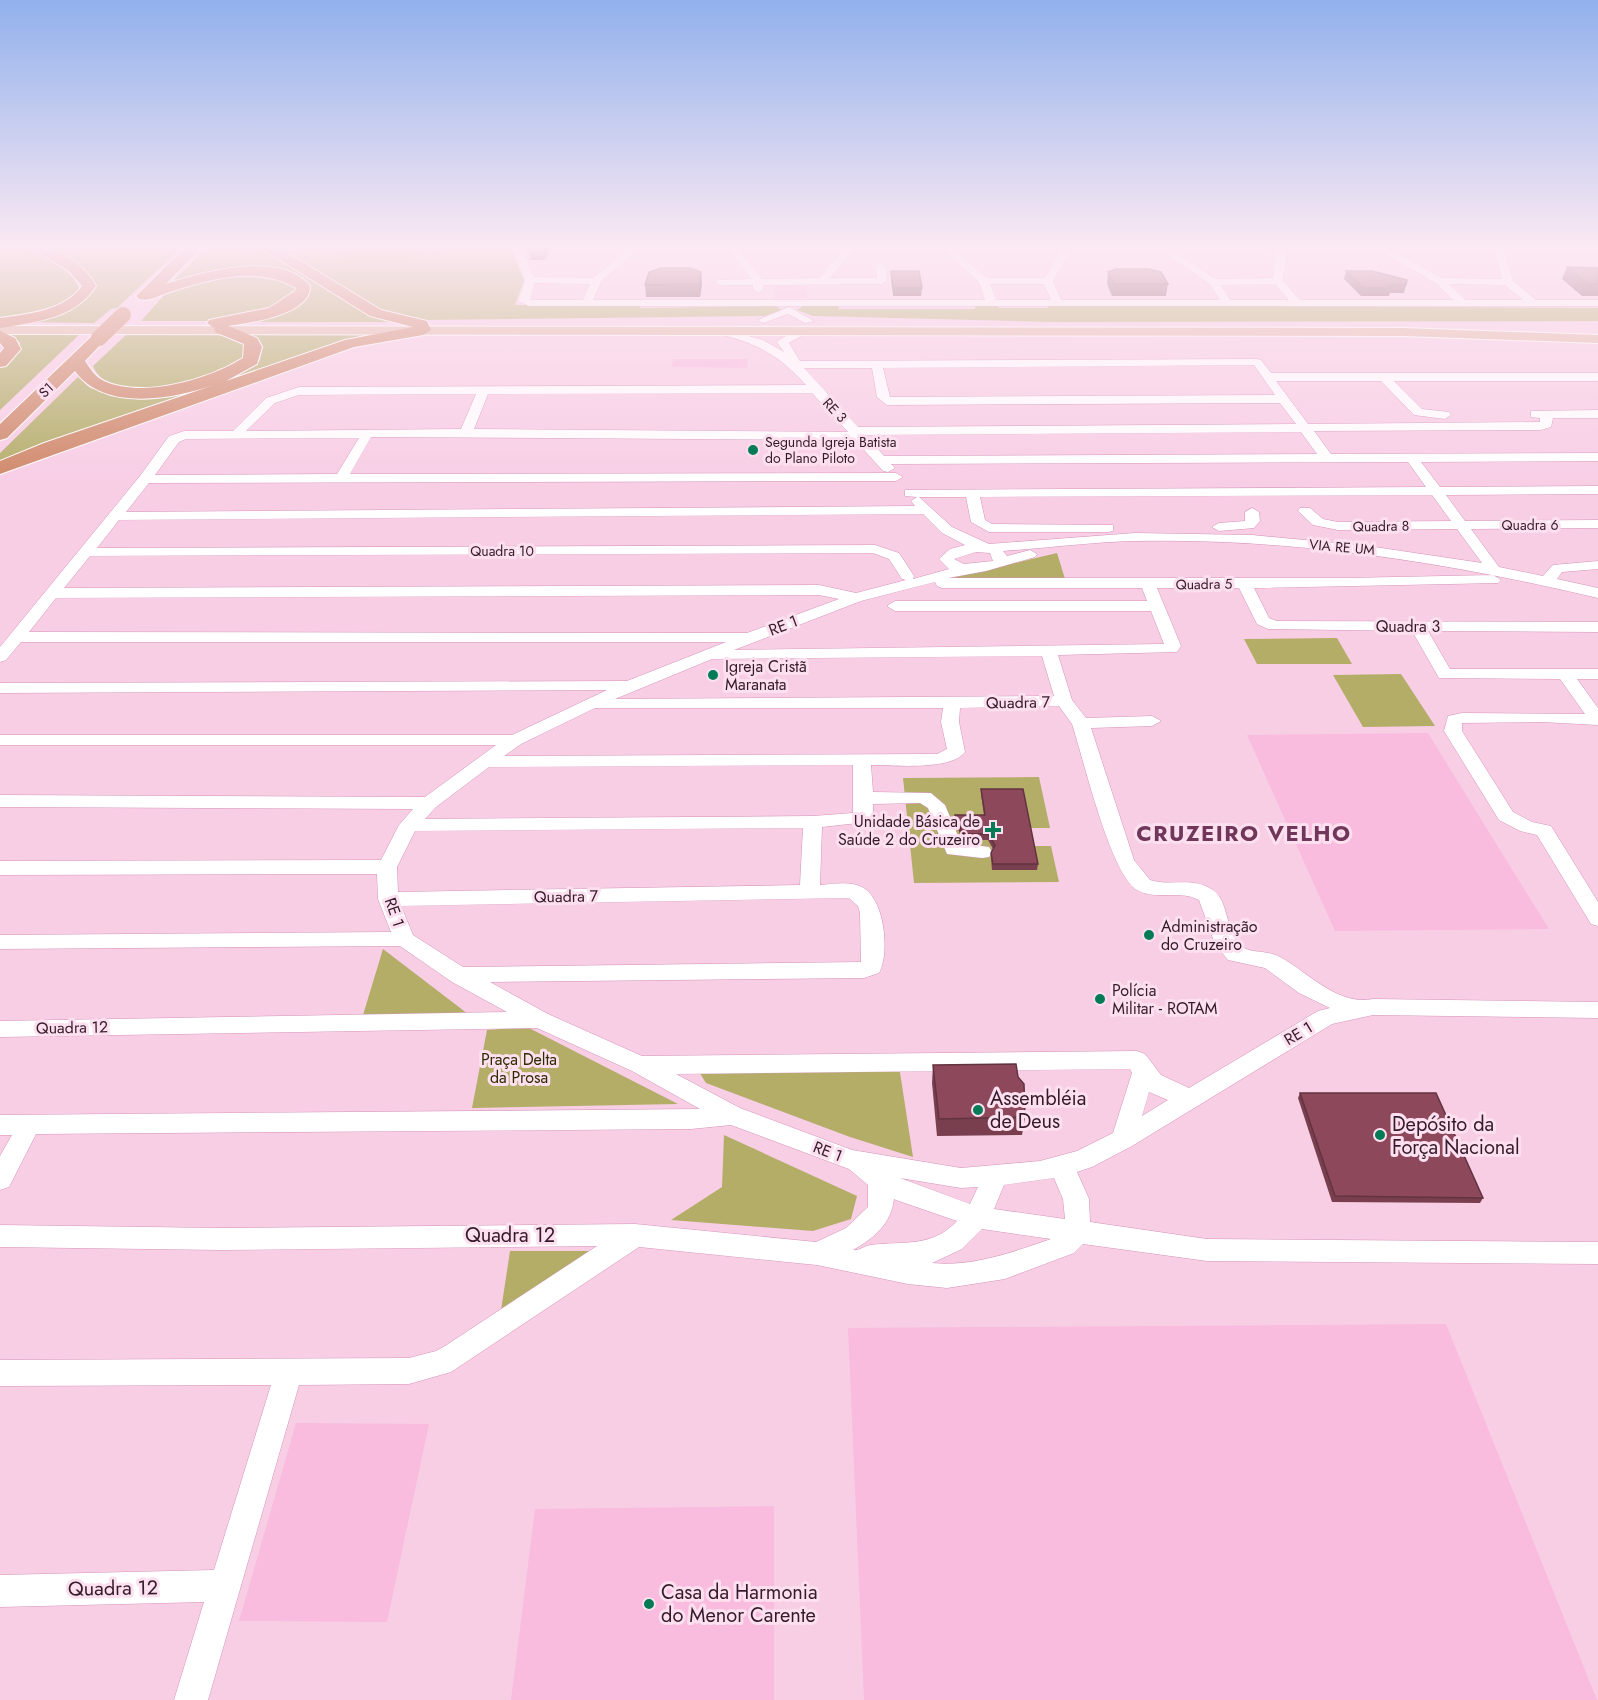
<svg xmlns="http://www.w3.org/2000/svg" width="1598" height="1700" viewBox="0 0 1598 1700" font-family="Jost,sans-serif">
<style>
.built{fill:#f9bbde}
.green{fill:#b3ad68}
.forest{fill:#aba23c}
.lines{fill:none;stroke-linecap:round;stroke-linejoin:round}
.minor-casing{stroke:#d693ba;stroke-width:1}
.major-casing{stroke:#fff;stroke-width:2}
.highway-casing{stroke:#fff;stroke-width:2}
.minor{fill:#fff;fill-rule:evenodd}
.major{fill:#e2b8a5;fill-rule:evenodd}
.highway{fill:#cf8869;fill-rule:evenodd}
.highway-bridge-casing{stroke:#fff;stroke-width:16;stroke-linecap:butt}
.highway-bridge{stroke:#cf8869;stroke-width:16}
.wall{fill:#793f4e}
.shaded-wall{fill:#633340}
.building{fill:#8d495b;stroke:#633340;stroke-width:1.5}
.poi-dot{fill:#047a56;stroke:#fce0ef;stroke-width:2}
.labels{text-anchor:middle;stroke-width:6;stroke-linejoin:round;paint-order:stroke}
.far-street-label{font-size:14px;fill:#341a2a;stroke:#fce0ef}
.far-poi-label{font-size:14px;fill:#341a2a;stroke:#fce0ef;text-anchor:start}
.street-label{font-size:16px;fill:#341a2a;stroke:#fce0ef}
.poi-label{font-size:16px;fill:#341a2a;stroke:#fce0ef;text-anchor:start}
.park-label{font-size:16px;fill:#2f2b00;stroke:#fce0ef}
.near-poi-label{font-size:20px;fill:#341a2a;stroke:#fce0ef;text-anchor:start}
.near-street-label{font-size:20px;fill:#341a2a;stroke:#fce0ef}
.district-label{font-size:22px;font-weight:bold;letter-spacing:1.5px;fill:#71375b;stroke:#fce0ef}
</style>
<rect width="100%" height="100%" fill="#f8cee5"/>
<g class="built">
<path d="M 775,286 L 807,286 L 807,298 L 774,298 Z"/>
<path d="M 673,359 L 748,359 L 747,368 L 672,367 Z"/>
<path d="M 1428,733 L 1487,829 L 1549,929 L 1335,931 L 1247,735 Z"/>
<path d="M 1446,1324 L 1597,1700 L 864,1700 L 848,1328 Z"/>
<path d="M 296,1423 L 429,1424 L 387,1622 L 239,1621 Z"/>
<path d="M 774,1506 L 774,1700 L 511,1700 L 535,1509 Z"/>
</g>
<g class="green">
<path d="M 0,247 C 6,247 13,246 19,247 C 35,249 79,274 79,290 C 58,312 28,314 0,320 Z"/>
<path d="M 35,247 L 182,247 L 117,308 L 111,309 L 94,323 L 18,322 L 87,293 L 75,267 Z"/>
<path d="M 208,247 L 260,247 L 400,322 L 239,322 L 306,293 L 268,272 L 169,285 Z"/>
<path d="M 271,247 L 332,247 L 347,258 L 431,253 L 443,247 L 510,247 L 524,280 L 515,305 L 641,305 L 640,308 L 776,306 L 782,310 L 764,316 L 423,320 L 383,313 Z"/>
<path d="M 237,275 L 269,276 L 296,287 L 296,293 L 277,307 L 215,321 L 141,321 L 166,293 L 191,283 Z"/>
<path d="M 805,305 L 838,305 L 839,309 L 975,309 L 975,305 L 997,305 L 999,308 L 1048,308 L 1048,305 L 1598,308 L 1598,321 L 1054,322 L 813,316 L 797,310 Z"/>
<path d="M 245,332 L 390,332 L 0,464 L 0,453 L 78,377 L 90,388 L 106,392 L 202,387 L 235,377 L 260,360 L 263,346 L 259,339 Z"/>
<path d="M 0,334 L 80,334 L 0,410 L 0,366 L 20,352 L 20,342 Z"/>
<path d="M 127,334 C 153,334 232,325 247,348 L 244,360 C 229,367 212,377 196,382 C 169,390 104,397 93,366 Z"/>
<path d="M 1057,553 L 1066,582 L 934,582 Z"/>
<path d="M 1337,638 L 1352,664 L 1257,664 L 1244,639 Z"/>
<path d="M 1401,674 L 1435,726 L 1363,727 L 1333,675 Z"/>
<path d="M 1039,777 L 1050,828 L 1024,828 L 990,838 L 996,870 L 1033,870 L 1028,846 L 1051,846 L 1059,882 L 914,883 L 903,778 Z"/>
<path d="M 383,949 L 468,1014 L 363,1015 Z"/>
<path d="M 527,1027 L 678,1104 L 472,1108 L 487,1030 Z"/>
<path d="M 899,1066 L 913,1157 L 850,1137 L 706,1083 L 698,1070 Z"/>
<path d="M 724,1135 L 857,1196 L 851,1219 L 813,1231 L 671,1220 L 722,1187 Z"/>
<path d="M 510,1251 L 599,1251 L 500,1317 Z"/>
</g>
<path class="forest" d="M 332,247 L 443,247 C 417,259 375,270 347,258 C 342,255 336,250 332,247 Z"/>
<g class="lines">
<g class="minor-casing">
<g id="minor">
<path d="M 511,246 L 521,246 L 534,277 L 593,278 L 632,246 L 643,246 L 602,280 L 593,300 L 985,300 L 979,282 L 939,246 L 949,246 L 987,278 L 1045,278 L 1063,246 L 1073,246 L 1053,281 L 1061,300 L 1220,300 L 1210,284 L 1154,246 L 1165,246 L 1216,279 L 1273,278 L 1277,246 L 1287,246 L 1283,281 L 1300,300 L 1453,300 L 1436,283 L 1371,246 L 1383,246 L 1442,278 L 1502,279 L 1493,246 L 1503,246 L 1513,281 L 1536,300 L 1598,300 L 1598,306 L 529,306 L 518,301 L 525,280 ZM 534,283 L 590,284 L 583,300 L 530,300 ZM 990,284 L 1044,284 L 1051,300 L 996,300 ZM 1275,284 L 1289,300 L 1230,300 L 1221,285 ZM 1449,284 L 1505,285 L 1523,300 L 1465,300 Z"/>
<path d="M 727,246 L 736,246 L 762,279 L 819,278 L 847,246 L 857,246 L 830,278 L 877,278 L 876,266 L 881,263 L 886,266 L 887,281 L 882,284 L 764,285 L 762,291 L 758,292 L 753,289 L 753,285 L 721,285 L 717,284 L 717,280 L 752,279 Z"/>
<path d="M 1585,246 L 1598,246 L 1598,253 L 1586,248 Z"/>
<path d="M 789,307 L 814,321 L 805,323 L 788,314 L 763,323 L 758,320 Z"/>
<path d="M 723,329 L 763,340 L 784,352 L 777,342 L 779,340 L 795,331 L 803,331 L 803,335 L 789,343 L 800,361 L 1257,359 L 1261,360 L 1271,373 L 1598,373 L 1598,381 L 1394,381 L 1422,409 L 1449,412 L 1451,415 L 1445,419 L 1414,415 L 1381,381 L 1276,381 L 1308,424 L 1540,422 L 1540,418 L 1531,417 L 1531,411 L 1598,410 L 1598,418 L 1553,418 L 1551,427 L 1541,430 L 1314,431 L 1331,454 L 1598,453 L 1598,461 L 1421,462 L 1440,487 L 1598,486 L 1598,494 L 1446,495 L 1465,521 L 1598,520 L 1598,528 L 1471,529 L 1499,567 L 1543,576 L 1553,565 L 1598,561 L 1598,569 L 1562,572 L 1557,579 L 1598,588 L 1598,598 C 1446,562 1292,538 1135,541 C 1091,542 1047,548 1003,551 L 1007,556 L 1030,550 L 1037,554 L 1035,557 L 986,571 L 948,578 L 1346,578 L 1493,575 L 1501,580 L 1498,583 L 1254,588 L 1269,618 L 1277,621 L 1598,622 L 1598,632 L 1428,631 L 1450,669 L 1598,669 L 1598,679 L 1577,679 L 1598,708 L 1598,725 L 1542,722 L 1462,723 L 1462,731 L 1513,812 L 1532,822 L 1551,826 L 1598,902 L 1598,926 L 1591,924 L 1537,835 L 1520,831 L 1499,820 L 1444,731 L 1448,716 L 1462,713 L 1585,714 L 1560,679 L 1439,678 L 1412,631 L 1268,629 L 1257,624 L 1239,588 L 1157,588 L 1181,646 L 1177,652 L 1058,655 L 1072,700 L 1086,718 L 1152,716 L 1161,721 L 1152,726 L 1091,728 L 1134,860 L 1150,880 C 1171,887 1192,876 1213,890 C 1228,900 1226,929 1238,943 C 1247,955 1267,949 1280,957 C 1309,973 1338,1006 1373,999 L 1598,1002 L 1598,1018 L 1373,1015 L 1332,1024 L 1132,1146 L 1092,1167 L 1077,1172 L 1089,1199 L 1090,1222 L 1207,1239 L 1598,1242 L 1598,1264 L 1207,1261 L 1083,1244 L 1074,1253 L 1005,1279 L 947,1288 L 908,1284 L 817,1265 L 639,1247 L 451,1372 L 409,1384 L 299,1385 L 208,1700 L 174,1700 L 204,1602 L 0,1607 L 0,1575 L 214,1570 L 271,1385 L 0,1386 L 0,1360 L 409,1358 L 436,1351 L 445,1346 L 597,1246 L 221,1250 L 0,1247 L 0,1225 L 221,1228 L 635,1224 L 816,1242 L 846,1228 L 868,1207 L 868,1185 L 849,1169 L 731,1125 L 691,1129 L 36,1134 L 9,1187 L 0,1190 L 0,1156 L 12,1135 L 0,1135 L 0,1115 L 700,1109 L 632,1071 L 537,1028 L 0,1037 L 0,1021 L 507,1012 L 452,982 L 400,946 L 0,949 L 0,935 L 391,932 L 378,899 L 377,874 L 0,875 L 0,861 L 381,860 L 399,825 L 413,809 L 0,807 L 0,795 L 425,797 L 496,745 L 0,745 L 0,735 L 512,735 L 607,690 L 0,693 L 0,683 L 627,681 L 726,642 L 21,642 L 6,660 L 0,662 L 0,647 L 140,476 L 169,436 L 184,431 L 233,431 L 266,398 L 299,387 L 806,385 C 780,356 759,344 719,334 L 718,332 ZM 1254,365 L 1275,395 L 890,397 L 883,368 ZM 804,368 L 872,368 L 877,397 L 887,405 L 1280,403 L 1296,424 L 858,427 ZM 812,393 L 848,432 L 474,429 L 488,394 ZM 476,394 L 461,429 L 246,431 L 275,403 L 299,395 ZM 1301,432 L 1317,454 L 884,456 L 865,435 ZM 371,437 L 855,440 L 883,471 L 888,472 L 895,468 L 891,464 L 1408,462 L 1426,487 L 905,490 L 905,496 L 917,497 L 911,501 L 915,506 L 126,512 L 149,483 L 896,481 L 903,477 L 896,473 L 350,474 ZM 359,438 L 337,474 L 155,475 L 179,442 L 186,439 ZM 1432,495 L 1451,521 L 1338,522 L 1323,519 L 1310,508 L 1300,508 L 1298,511 L 1313,525 L 1338,530 L 1457,529 L 1482,563 L 1368,546 L 1252,535 L 1135,533 L 989,544 L 952,527 L 919,497 L 966,497 L 971,522 L 989,532 L 1108,532 L 1113,531 L 1113,525 L 992,524 L 985,520 L 980,497 ZM 923,514 L 942,533 L 965,545 L 950,549 L 939,559 L 949,569 L 913,579 L 914,576 L 899,553 L 875,545 L 97,548 L 119,520 ZM 976,552 L 990,553 L 993,561 L 964,564 L 954,559 ZM 873,553 L 889,559 L 902,579 L 906,580 L 856,593 L 819,585 L 64,588 L 90,556 ZM 935,582 L 937,586 L 942,588 L 1142,588 L 1147,601 L 895,601 L 887,606 L 895,611 L 1151,611 L 1164,644 L 734,650 L 861,601 ZM 819,595 L 839,599 L 747,633 L 29,632 L 56,598 ZM 1042,656 L 1054,696 L 615,699 L 712,659 ZM 1059,706 L 1072,724 C 1083,757 1110,874 1137,890 C 1157,901 1179,889 1199,900 L 1215,944 L 1228,960 L 1265,968 L 1299,993 L 1330,1008 L 1318,1011 L 1189,1088 L 1161,1075 L 1145,1054 L 1137,1051 L 642,1056 L 548,1014 L 490,982 L 864,978 L 879,973 C 890,953 885,899 862,887 C 850,881 833,884 820,885 L 822,827 L 867,822 L 873,812 L 873,804 L 920,803 L 928,808 L 947,854 L 982,858 L 989,857 L 992,852 L 989,847 L 961,843 L 945,805 L 931,793 L 873,792 L 871,765 C 894,765 951,771 965,752 L 959,722 L 960,708 ZM 595,708 L 943,708 L 941,722 L 947,749 L 937,754 L 504,756 L 521,744 ZM 853,765 L 853,813 L 813,816 L 425,819 L 436,807 L 489,767 ZM 803,828 L 800,885 L 398,892 L 397,867 L 415,831 ZM 849,898 L 858,906 L 860,913 L 861,962 L 463,967 L 413,935 L 401,906 ZM 1130,1069 L 1132,1073 L 1113,1133 L 1077,1151 L 1040,1161 L 961,1168 L 852,1150 L 740,1108 L 676,1074 ZM 1149,1092 L 1168,1100 L 1142,1116 ZM 900,1178 L 961,1188 L 978,1187 L 970,1204 ZM 1054,1178 L 1063,1199 L 1065,1219 L 994,1209 L 1004,1185 ZM 894,1199 L 896,1200 L 957,1221 C 932,1248 903,1241 871,1245 C 863,1246 860,1251 853,1250 C 874,1238 891,1224 894,1199 ZM 982,1229 L 1051,1239 C 1013,1252 973,1267 932,1263 L 962,1249 Z"/>
<path d="M 1252,508 L 1259,512 L 1260,521 L 1254,528 L 1219,531 L 1212,527 L 1219,523 L 1245,521 L 1245,512 Z"/>
</g>
</g>
<g class="major-casing">
<path id="major" d="M 0,326 L 1403,328 L 1598,335 L 1598,343 L 1403,336 L 0,334 Z"/>
</g>
<g class="highway-casing">
<g id="highway">
<path d="M 26,246 C 55,246 82,260 96,286 C 75,319 36,322 0,328 L 0,318 C 28,314 64,311 82,286 L 68,270 Z"/>
<path d="M 187,246 L 203,246 L 166,284 C 202,272 281,250 310,286 C 311,315 249,323 228,326 L 257,338 L 262,347 L 257,364 L 226,381 L 345,340 L 413,327 L 370,316 L 258,246 L 276,246 L 381,310 L 427,321 L 431,330 L 423,335 L 354,347 L 0,474 L 0,461 L 44,443 L 214,385 C 173,399 104,412 75,371 L 7,438 L 0,440 L 0,424 L 93,335 L 99,333 L 107,338 L 85,361 C 90,368 95,377 104,381 C 143,399 209,379 243,358 L 244,344 L 215,332 L 214,328 L 207,323 L 209,320 L 269,308 L 295,291 L 296,288 C 257,265 210,279 170,292 C 160,295 149,302 139,299 L 136,296 L 139,293 Z"/>
<path d="M 0,331 L 15,338 L 21,349 L 6,366 L 0,367 L 0,353 L 4,348 L 0,343 Z"/>
</g>
</g>
<use href="#minor" class="minor"/>
<use href="#major" class="major"/>
<use href="#highway" class="highway"/>
<g class="highway-bridge-casing">
<path id="highway-bridge" d="M 99,338 L 123,315"/>
</g>
<use href="#highway-bridge" class="highway-bridge"/>
</g>
<g class="wall">
<path d="M 528,246 L 552,246 L 545,260 L 530,260 Z"/>
<path d="M 1567,267 L 1598,268 L 1598,296 L 1582,296 L 1562,279 Z"/>
<path d="M 891,271 L 922,288 L 921,296 L 893,296 L 891,279 Z"/>
<path d="M 1346,271 L 1406,285 L 1404,293 L 1390,293 L 1389,296 L 1361,296 L 1344,279 Z"/>
<path d="M 701,272 L 702,284 L 700,297 L 646,297 L 645,285 Z"/>
<path d="M 1108,272 L 1168,284 L 1166,296 L 1112,296 L 1107,284 Z"/>
<path d="M 981,789 L 1038,864 L 1037,870 L 992,870 L 991,858 L 993,849 L 988,840 L 962,840 L 955,820 L 955,815 L 984,815 L 981,794 Z"/>
<path d="M 933,1065 L 1025,1117 L 1022,1135 L 937,1136 L 932,1083 Z"/>
<path d="M 1300,1093 L 1483,1198 L 1480,1203 L 1332,1202 L 1298,1098 Z"/>
</g>
<g class="shaded-wall">
<path d="M 543,246 L 552,246 L 545,260 Z"/>
<path d="M 701,272 L 702,284 L 700,297 L 699,284 Z"/>
</g>
<g class="building">
<path d="M 1567,267 L 1598,268 L 1598,284 L 1587,284 Z"/>
<path d="M 661,268 L 690,268 L 701,272 L 699,284 L 645,285 L 649,272 Z"/>
<path d="M 1116,269 L 1149,269 L 1161,272 L 1168,284 L 1114,284 L 1108,272 Z"/>
<path d="M 891,271 L 919,271 L 922,288 L 893,288 Z"/>
<path d="M 1346,271 L 1372,271 L 1407,280 L 1406,285 L 1388,285 L 1392,288 L 1363,288 Z"/>
<path d="M 981,789 L 1023,789 L 1038,864 L 993,864 L 991,853 L 995,845 L 988,834 L 963,834 L 955,815 L 985,815 Z"/>
<path d="M 1016,1064 L 1018,1077 L 1024,1084 L 1025,1117 L 939,1119 L 933,1065 Z"/>
<path d="M 1300,1093 L 1436,1093 L 1483,1198 L 1335,1196 Z"/>
</g>
<linearGradient id="sky" x2="0" y2="1"><stop stop-color="#91b1ec"/><stop offset="0.51" stop-color="#fce9f3"/><stop offset="1" stop-color="#fce9f3" stop-opacity="0"/></linearGradient>
<rect width="1598" height="484" fill="url(#sky)"/>
<g class="poi-dot">
<circle cx="753" cy="450" r="6"/>
<circle cx="713" cy="675" r="6"/>
<path d="M990 821h6v6h6v6h-6v6h-6v-6h-6v-6h6z"/>
<circle cx="1149" cy="935" r="6"/>
<circle cx="1100" cy="999" r="6"/>
<circle cx="978" cy="1110" r="6"/>
<circle cx="1380" cy="1135" r="6"/>
<circle cx="649" cy="1604" r="6"/>
</g>
<g class="labels">
<g class="far-street-label">
<text transform="translate(46 390) rotate(-44)" y="5">S1</text>
<text transform="translate(835 410) rotate(47)" y="5">RE 3</text>
<text x="1530" y="530">Quadra 6</text>
<text transform="translate(1381 526) rotate(-1)" y="5">Quadra 8</text>
<text transform="translate(1342 547) rotate(5)" y="5">VIA RE UM</text>
<text x="502" y="556">Quadra 10</text>
<text transform="translate(1204 584) rotate(-1)" y="5">Quadra 5</text>
</g>
<g class="far-poi-label">
<text x="765" y="447">Segunda Igreja Batista<tspan x="765" dy="16">do Plano Piloto</tspan></text>
</g>
<g class="street-label">
<text transform="translate(783 625) rotate(-21)" y="6">RE 1</text>
<text x="1408" y="632">Quadra 3</text>
<text transform="translate(1018 702) rotate(-1)" y="6">Quadra 7</text>
<text transform="translate(566 896) rotate(-1)" y="6">Quadra 7</text>
<text transform="translate(395 912) rotate(71)" y="6">RE 1</text>
<text transform="translate(72 1027) rotate(-1)" y="6">Quadra 12</text>
<text transform="translate(1298 1033) rotate(-31)" y="6">RE 1</text>
<text transform="translate(828 1151) rotate(21)" y="6">RE 1</text>
</g>
<g class="poi-label">
<text x="725" y="672">Igreja Cristã<tspan x="725" dy="18">Maranata</tspan></text>
<text x="980" y="827" text-anchor="end">Unidade Básica de<tspan x="980" dy="18">Saúde 2 do Cruzeiro</tspan></text>
<text x="1161" y="932">Administração<tspan x="1161" dy="18">do Cruzeiro</tspan></text>
<text x="1112" y="996">Polícia<tspan x="1112" dy="18">Militar - ROTAM</tspan></text>
</g>
<g class="park-label">
<text x="519" y="1065">Praça Delta<tspan x="519" dy="18">da Prosa</tspan></text>
</g>
<g class="near-poi-label">
<text x="990" y="1105">Assembléia<tspan x="990" dy="23">de Deus</tspan></text>
<text x="1392" y="1131">Depósito da<tspan x="1392" dy="23">Força Nacional</tspan></text>
<text x="661" y="1599">Casa da Harmonia<tspan x="661" dy="23">do Menor Carente</tspan></text>
</g>
<g class="near-street-label">
<text x="510" y="1242">Quadra 12</text>
<text transform="translate(113 1588) rotate(-1)" y="7">Quadra 12</text>
</g>
<g class="district-label">
<text x="1244" y="841">CRUZEIRO VELHO</text>
</g>
</g>
</svg>
